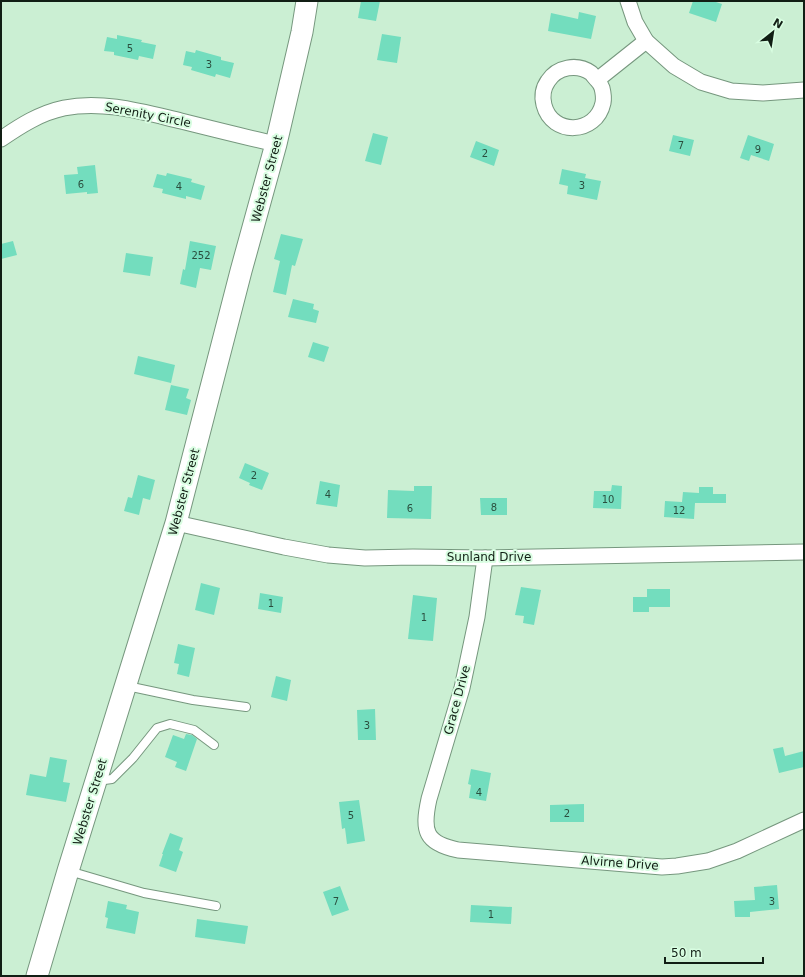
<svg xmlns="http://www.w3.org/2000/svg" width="805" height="977" viewBox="0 0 805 977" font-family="'DejaVu Sans',sans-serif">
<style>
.building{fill:#73ddbe}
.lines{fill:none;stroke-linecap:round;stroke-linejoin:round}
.lane-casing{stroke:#76977e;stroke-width:10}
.street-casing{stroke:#76977e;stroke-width:17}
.secondary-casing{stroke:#76977e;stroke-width:23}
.lane{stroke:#fff;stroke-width:8}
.street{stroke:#fff;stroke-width:15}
.secondary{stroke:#fff;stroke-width:21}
.labels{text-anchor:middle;stroke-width:4;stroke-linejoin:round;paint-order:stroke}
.number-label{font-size:10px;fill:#2a4e3e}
.street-label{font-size:12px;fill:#111e14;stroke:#d8fde1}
</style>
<rect width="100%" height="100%" fill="#cbefd3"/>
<g class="building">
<path d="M 361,1 L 380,1 L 376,21 L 358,18 Z"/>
<path d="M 693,1 L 713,1 L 722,4 L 716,22 L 689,13 Z"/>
<path d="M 579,12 L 596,16 L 591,39 L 548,31 L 551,13 L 578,19 Z"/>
<path d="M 382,34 L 401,37 L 397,63 L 377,60 Z"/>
<path d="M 117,35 L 142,40 L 141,42 L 156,45 L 153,59 L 139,56 L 138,60 L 114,55 L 114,52 L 104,51 L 107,37 L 117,39 Z"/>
<path d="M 196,50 L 221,57 L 221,60 L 234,63 L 230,78 L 216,74 L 215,77 L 191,70 L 192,67 L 183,65 L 186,51 L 195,53 Z"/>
<path d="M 373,133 L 388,137 L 381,165 L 365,161 Z"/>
<path d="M 673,135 L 694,140 L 690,156 L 669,151 Z"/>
<path d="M 748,135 L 774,144 L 769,161 L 751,155 L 749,161 L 740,158 Z"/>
<path d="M 476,141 L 499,150 L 494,166 L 470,157 Z"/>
<path d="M 95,165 L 98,193 L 87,194 L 87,192 L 66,194 L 64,175 L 78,174 L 77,167 Z"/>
<path d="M 562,169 L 586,174 L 585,178 L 601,181 L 597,200 L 567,194 L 568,186 L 559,184 Z"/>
<path d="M 167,173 L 192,179 L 191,182 L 205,186 L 201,200 L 186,196 L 186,199 L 162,193 L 163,189 L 153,187 L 157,174 L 166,176 Z"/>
<path d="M 281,234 L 303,239 L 295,266 L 292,265 L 286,295 L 273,292 L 280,261 L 274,259 Z"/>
<path d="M 13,241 L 17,255 L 1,259 L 1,244 Z"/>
<path d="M 190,241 L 216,246 L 211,270 L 200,268 L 196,288 L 180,284 L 183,269 L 185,270 Z"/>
<path d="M 126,253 L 153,257 L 150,276 L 123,272 Z"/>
<path d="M 293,299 L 314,304 L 313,309 L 319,311 L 316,323 L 288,317 Z"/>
<path d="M 313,342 L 329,347 L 324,362 L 308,357 Z"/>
<path d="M 138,356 L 175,365 L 171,383 L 134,374 Z"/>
<path d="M 171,385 L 189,389 L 186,398 L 191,400 L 187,415 L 165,410 Z"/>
<path d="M 245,463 L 269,473 L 262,490 L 249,485 L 250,483 L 239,478 Z"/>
<path d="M 138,475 L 155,480 L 150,500 L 143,498 L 139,515 L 124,511 L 128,497 L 132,498 Z"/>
<path d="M 320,481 L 340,485 L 337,507 L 316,504 Z"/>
<path d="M 612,485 L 622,486 L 621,509 L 593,508 L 594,491 L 611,491 Z"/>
<path d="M 414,486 L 432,486 L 431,519 L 387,518 L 388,490 L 414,491 Z"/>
<path d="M 699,487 L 713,487 L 713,494 L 726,494 L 726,503 L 695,503 L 694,519 L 664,517 L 665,501 L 682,502 L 683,492 L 699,493 Z"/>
<path d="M 480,498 L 507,498 L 507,515 L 481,515 Z"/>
<path d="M 201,583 L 220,588 L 214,615 L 195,610 Z"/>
<path d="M 521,587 L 541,590 L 534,625 L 523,623 L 524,616 L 515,615 Z"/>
<path d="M 647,589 L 670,589 L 670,607 L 649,607 L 649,612 L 633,612 L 633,597 L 647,597 Z"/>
<path d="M 260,593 L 283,597 L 281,613 L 258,609 Z"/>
<path d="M 413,595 L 437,598 L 433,641 L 408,639 Z"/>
<path d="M 178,644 L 195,648 L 189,677 L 177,674 L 179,664 L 174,663 Z"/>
<path d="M 276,676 L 291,680 L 287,701 L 271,697 Z"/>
<path d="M 375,709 L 376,740 L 358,740 L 357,710 Z"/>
<path d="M 186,734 L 192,735 L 197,739 L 186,771 L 175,767 L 177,762 L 165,757 L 173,735 L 184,739 Z"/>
<path d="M 783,747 L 785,756 L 804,751 L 804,767 L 779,773 L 773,749 Z"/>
<path d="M 50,757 L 67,760 L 63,782 L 70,783 L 66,802 L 26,795 L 30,774 L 46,777 Z"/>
<path d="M 471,769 L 491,773 L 486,801 L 469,798 L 471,785 L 468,784 Z"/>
<path d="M 359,800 L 365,841 L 347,844 L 345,828 L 342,829 L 339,802 Z"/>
<path d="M 584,804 L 584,822 L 550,822 L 550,805 Z"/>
<path d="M 170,833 L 183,838 L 179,850 L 183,852 L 176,872 L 159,866 L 163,854 L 162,854 Z"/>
<path d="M 777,885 L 779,909 L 750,912 L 750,917 L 735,917 L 734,901 L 755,900 L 754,887 Z"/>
<path d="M 340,886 L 349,910 L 332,916 L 323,892 Z"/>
<path d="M 108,901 L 127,905 L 126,909 L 139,912 L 135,934 L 106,928 L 108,918 L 105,917 Z"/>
<path d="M 471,905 L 512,907 L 511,924 L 470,922 Z"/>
<path d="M 197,919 L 248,926 L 245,944 L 195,937 Z"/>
</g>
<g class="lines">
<g class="lane-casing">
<g id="lane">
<path d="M 127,686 L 193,700 L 246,707"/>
<path d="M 97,781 L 112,779 L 133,758 L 157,728 L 170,724 L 194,730 L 214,745"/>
<path d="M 69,871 L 144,893 L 216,906"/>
</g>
</g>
<g class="street-casing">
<g id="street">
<path d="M 628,1 L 635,22 L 646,41 L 674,66 L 701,82 L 731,91 L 763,93 L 804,90"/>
<path d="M 597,80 C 599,82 601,85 602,88 C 603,92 604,98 603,103 C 596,135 552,136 544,105 C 542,97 543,88 548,81 C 557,67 577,63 591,73 C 593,75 595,78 597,80 L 646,41"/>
<path d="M 1,139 C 20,126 40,113 64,108 C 103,100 143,112 181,121 C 213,129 245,137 276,144"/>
<path d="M 176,523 L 284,547 L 328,555 L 365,558 L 413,557 L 485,558 L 804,552"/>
<path d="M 485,558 L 477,617 L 462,688 L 429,799 C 422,831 425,843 458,850 L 662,867 L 677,866 L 708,861 L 737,851 L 804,820"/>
</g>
</g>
<g class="secondary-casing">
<path id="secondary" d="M 37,976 L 68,871 L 176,523 L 241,271 L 276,144 L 302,32 L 307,1"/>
</g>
<use href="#lane" class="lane"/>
<use href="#street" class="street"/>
<use href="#secondary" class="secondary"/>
</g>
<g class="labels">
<g class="number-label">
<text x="130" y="52">5</text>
<text x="209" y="68">3</text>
<text x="681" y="149">7</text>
<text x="758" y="153">9</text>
<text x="485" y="157">2</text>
<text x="81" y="188">6</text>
<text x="582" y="189">3</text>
<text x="179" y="190">4</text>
<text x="201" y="259">252</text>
<text x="254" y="479">2</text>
<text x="328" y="498">4</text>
<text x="608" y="503">10</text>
<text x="494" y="511">8</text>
<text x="410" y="512">6</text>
<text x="679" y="514">12</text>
<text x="271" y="607">1</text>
<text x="424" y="621">1</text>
<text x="367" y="729">3</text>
<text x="479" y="796">4</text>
<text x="567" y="817">2</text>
<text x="351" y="819">5</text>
<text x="336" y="905">7</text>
<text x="772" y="905">3</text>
<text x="491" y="918">1</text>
</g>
<g class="street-label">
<text transform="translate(148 115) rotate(11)" y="4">Serenity Circle</text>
<text transform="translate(267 179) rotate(-75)" y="4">Webster Street</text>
<text transform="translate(184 492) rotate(-75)" y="4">Webster Street</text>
<text x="489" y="561">Sunland Drive</text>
<text transform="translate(457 700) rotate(-75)" y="4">Grace Drive</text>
<text transform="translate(90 802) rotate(-73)" y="4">Webster Street</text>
<text transform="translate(620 863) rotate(4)" y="4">Alvirne Drive</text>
</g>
</g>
<rect width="805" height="977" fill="none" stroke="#111e14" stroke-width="4"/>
<g transform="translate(773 32) rotate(30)" stroke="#d8fde1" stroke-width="3" paint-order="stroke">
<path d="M0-3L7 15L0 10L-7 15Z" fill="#111e14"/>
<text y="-6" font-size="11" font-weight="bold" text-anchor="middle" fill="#111e14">N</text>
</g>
<path d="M665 957v6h98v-6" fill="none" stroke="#111e14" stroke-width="2"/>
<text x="671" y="957" font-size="12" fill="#111e14" stroke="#d8fde1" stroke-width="3" paint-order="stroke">50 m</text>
</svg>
